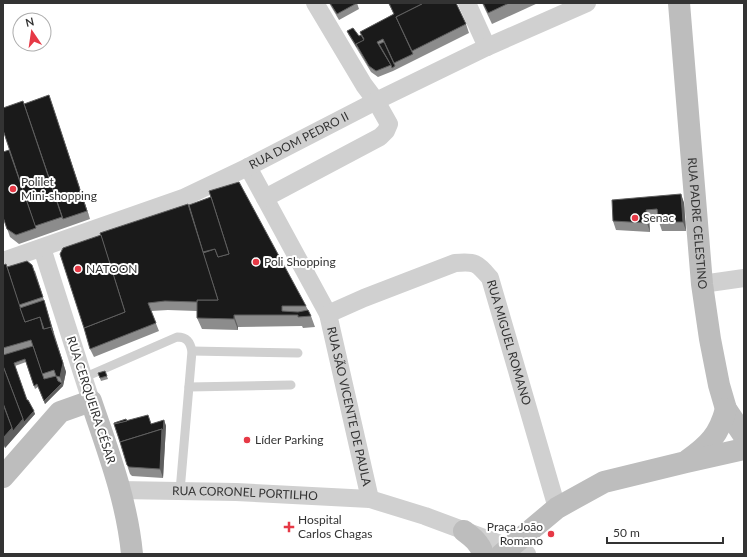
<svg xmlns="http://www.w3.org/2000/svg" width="747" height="557" viewBox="0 0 747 557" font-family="Lato,sans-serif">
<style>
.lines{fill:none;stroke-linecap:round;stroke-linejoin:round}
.lane{stroke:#d0d0d0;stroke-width:9}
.street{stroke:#d0d0d0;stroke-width:18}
.secondary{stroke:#bdbdbd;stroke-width:22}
.wall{fill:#8c8c8c}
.shaded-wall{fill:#5f5f5f}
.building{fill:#1a1a1a;stroke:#5f5f5f}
.poi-dot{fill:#e63946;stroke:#fff;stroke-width:1.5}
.labels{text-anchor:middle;stroke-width:4;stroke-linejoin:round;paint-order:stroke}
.street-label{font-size:12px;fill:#333;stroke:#fff}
.poi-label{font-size:12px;fill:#333;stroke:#fff;text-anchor:start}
</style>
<rect width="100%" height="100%" fill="#fff"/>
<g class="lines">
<g class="lane">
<path d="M 192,351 L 298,353"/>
<path d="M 83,378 L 177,337 C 187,337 190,342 192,351 L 180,491"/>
<path d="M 189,387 L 291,385"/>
</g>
<g class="street">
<path d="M 467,3 L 487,47"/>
<path id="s1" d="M 248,167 L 328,314 L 370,499"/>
<path d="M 265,198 L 380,137 L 386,131 L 389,124 L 376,101 L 364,85 L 315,3"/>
<path d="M 42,248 L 91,401"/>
<path id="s2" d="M 3,261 L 183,198 L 248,167 L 376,101 L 487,47 L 587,3"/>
<path d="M 702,284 L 744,278"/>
<path id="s3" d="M 328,314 L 364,298 L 455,263 C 476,261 477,263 490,278 L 557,508"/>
<path id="s4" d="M 120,490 L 236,492 L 370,499 L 425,516 L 527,554"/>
</g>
<g class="secondary">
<path id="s5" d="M 679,3 L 702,284 L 710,339 L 719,385 L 726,409 L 744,436"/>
<path d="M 688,460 C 709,445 719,435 726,409"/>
<path d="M 3,477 L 60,412 L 91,401 C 108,451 127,501 132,554"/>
<path d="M 464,531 C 472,537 480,543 483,554"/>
<path d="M 502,554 L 557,508 L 604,482 L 686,462 L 744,449"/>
</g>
</g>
<g class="wall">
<path d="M 329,3 L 357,3 L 359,9 L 339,20 Z"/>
<path d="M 388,3 L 456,3 L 466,24 L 469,33 L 393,71 L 378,77 L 371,72 L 348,34 L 347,31 L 359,36 L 361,35 L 360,32 L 394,14 Z"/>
<path d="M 482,3 L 538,3 L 492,24 Z"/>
<path d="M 24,104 L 52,104 L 90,219 L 19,244 L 10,237 L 3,217 L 10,150 Z"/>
<path d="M 681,194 L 684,203 L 686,231 L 662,231 L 659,222 L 658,218 L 649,219 L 650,232 L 616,230 L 613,221 Z"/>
<path d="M 189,205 L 306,306 L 311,316 L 315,327 L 303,328 L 302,326 L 238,327 L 238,330 L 202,329 L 197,318 L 197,311 L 168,310 L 151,311 L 159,331 L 94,357 L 90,349 Z"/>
<path d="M 3,265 L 7,267 L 35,271 L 66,372 L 63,386 L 45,404 L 38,387 L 35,389 L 26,362 L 15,366 L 27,400 L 35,414 L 5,448 L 3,443 Z"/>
<path d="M 105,371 L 108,379 L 101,381 L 98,373 Z"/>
<path d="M 164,420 L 166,426 L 163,478 L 132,476 L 130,474 L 127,465 L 127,421 L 151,424 Z"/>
</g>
<g class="shaded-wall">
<path d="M 49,95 L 52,104 L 90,219 L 87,211 Z"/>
<path d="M 681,194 L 684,203 L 686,231 L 683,222 Z"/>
<path d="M 646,210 L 649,219 L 650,232 L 647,223 Z"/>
<path d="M 234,315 L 238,327 L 238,330 L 234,319 Z"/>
<path d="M 51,327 L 66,372 L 63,386 L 60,377 Z"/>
<path d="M 62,383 L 63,386 L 45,404 L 44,401 Z"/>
<path d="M 34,411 L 35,414 L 25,425 L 24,422 Z"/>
<path d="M 23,419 L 25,425 L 5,448 L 3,442 L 3,438 L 12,428 Z"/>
<path d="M 164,420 L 166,426 L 163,478 L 160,469 L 162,429 Z"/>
</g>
<g class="building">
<path d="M 330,3 L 357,3 L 337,14 Z"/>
<path d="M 389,3 L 421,3 L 422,4 L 396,17 L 413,54 L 394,63 L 383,39 L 377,42 L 391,65 L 376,71 L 369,66 L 356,44 L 364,39 L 360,32 L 394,14 Z"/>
<path d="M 421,3 L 456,3 L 466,24 L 412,51 L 396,17 L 422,4 Z"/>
<path d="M 483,3 L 509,3 L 488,13 Z"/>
<path d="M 353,28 L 359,36 L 361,35 L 364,40 L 356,44 L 357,47 L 347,31 Z"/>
<path d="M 384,42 L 395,66 L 392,68 L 391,65 L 379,44 Z"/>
<path d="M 49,95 L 87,211 L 63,219 L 24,104 Z"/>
<path d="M 23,101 L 62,217 L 35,226 L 3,130 L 3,108 Z"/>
<path d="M 9,150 L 36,228 L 16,235 L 7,229 L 3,217 L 3,152 Z"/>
<path d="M 239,182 L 306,306 L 282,306 L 282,311 L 298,312 L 308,310 L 311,316 L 298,317 L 298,315 L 234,315 L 234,319 L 197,318 L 197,300 L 218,300 L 203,253 L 215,249 L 218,257 L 229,254 L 209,191 Z"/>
<path d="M 681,194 L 683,222 L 659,222 L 657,209 L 646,210 L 647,223 L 613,221 L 612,200 Z"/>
<path d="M 211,197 L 229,254 L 218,257 L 215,249 L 203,252 L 189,205 Z"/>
<path d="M 188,204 L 218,300 L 197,300 L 197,302 L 165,301 L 148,303 L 156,323 L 90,349 L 84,328 L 125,312 L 100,233 Z"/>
<path d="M 101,235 L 125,312 L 84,328 L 60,254 L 63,248 Z"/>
<path d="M 27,261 L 32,265 L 43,297 L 19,305 L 7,267 Z"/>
<path d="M 6,264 L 25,322 L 40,317 L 43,329 L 51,327 L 63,363 L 60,377 L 56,376 L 54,370 L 42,374 L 31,340 L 3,348 L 3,265 Z"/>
<path d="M 44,300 L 53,332 L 51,327 L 44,329 L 40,317 L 25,322 L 20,308 Z"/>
<path d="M 33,346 L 44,379 L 56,376 L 58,381 L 62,383 L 44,401 L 37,384 L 34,386 L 25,359 L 14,363 L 27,400 L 28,400 L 34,411 L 24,422 L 3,366 L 3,355 Z"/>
<path d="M 3,366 L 23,419 L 13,431 L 3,403 Z"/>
<path d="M 105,371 L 107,376 L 100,378 L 98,373 Z"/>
<path d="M 3,404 L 12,428 L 3,438 Z"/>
<path d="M 148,415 L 151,424 L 164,420 L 163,432 L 162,429 L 120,442 L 114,424 Z"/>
<path d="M 126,419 L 127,421 L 114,424 L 114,423 Z"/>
<path d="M 162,429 L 160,469 L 129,467 L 127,465 L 120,442 Z"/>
</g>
<g class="poi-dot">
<circle cx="13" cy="189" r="4"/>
<circle cx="635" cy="218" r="4"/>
<circle cx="256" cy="262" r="4"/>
<circle cx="78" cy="269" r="4"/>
<circle cx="247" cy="440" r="4"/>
<path d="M287 521h4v4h4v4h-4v4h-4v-4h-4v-4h4z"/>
<circle cx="551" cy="534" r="4"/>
</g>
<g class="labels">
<g class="street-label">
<text dy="4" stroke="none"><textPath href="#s2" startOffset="320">RUA DOM PEDRO II</textPath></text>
<text dy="4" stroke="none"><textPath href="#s5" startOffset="221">RUA PADRE CELESTINO</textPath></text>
<text dy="4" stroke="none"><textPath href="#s3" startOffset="245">RUA MIGUEL ROMANO</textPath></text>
<text transform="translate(91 400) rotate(72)" y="4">RUA CERQUEIRA CÉSAR</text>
<text dy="4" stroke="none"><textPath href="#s1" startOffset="262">RUA SÃO VICENTE DE PAULA</textPath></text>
<text dy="4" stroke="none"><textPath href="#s4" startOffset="125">RUA CORONEL PORTILHO</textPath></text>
</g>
<g class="poi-label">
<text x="21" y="186">Polilet<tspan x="21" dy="14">Mini-shopping</tspan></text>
<text x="643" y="222">Senac</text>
<text x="264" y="266">Poli Shopping</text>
<text x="86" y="273">NATOON</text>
<text x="255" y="444">Líder Parking</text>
<text x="298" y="524">Hospital<tspan x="298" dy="14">Carlos Chagas</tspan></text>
<text x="543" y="531" text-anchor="end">Praça João<tspan x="543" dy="14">Romano</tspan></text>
</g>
</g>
<rect width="747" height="557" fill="none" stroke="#333333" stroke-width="8"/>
<g transform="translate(32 32) rotate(347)"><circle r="19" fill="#ffffff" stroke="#adadad"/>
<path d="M0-3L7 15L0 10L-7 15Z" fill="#e63946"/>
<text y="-6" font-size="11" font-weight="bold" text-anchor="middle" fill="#333333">N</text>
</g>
<path d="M607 537v6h116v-6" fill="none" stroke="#333333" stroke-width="2"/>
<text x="613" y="537" font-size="12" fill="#333333" stroke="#ffffff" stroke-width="3" paint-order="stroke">50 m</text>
</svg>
